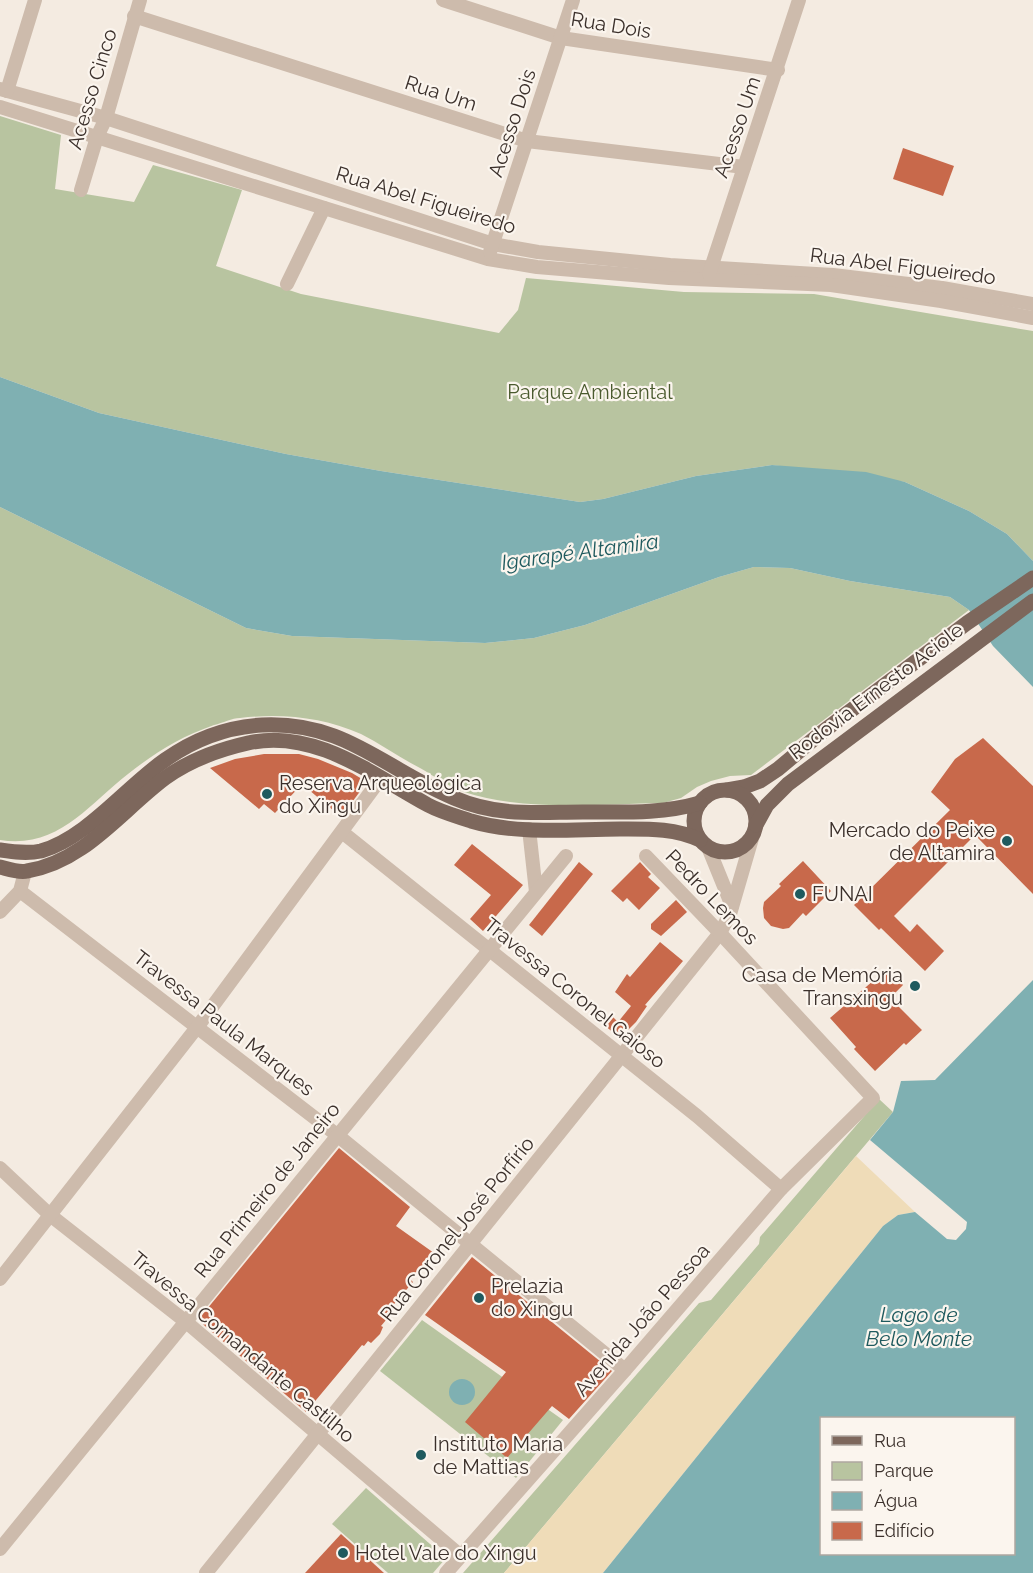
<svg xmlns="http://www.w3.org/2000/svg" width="1033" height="1573" viewBox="0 0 1033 1573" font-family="Raleway,sans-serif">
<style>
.green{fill:#b8c4a0}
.sand{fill:#efdcb8}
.water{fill:#7fb0b2;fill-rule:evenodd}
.building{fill:#c8694b}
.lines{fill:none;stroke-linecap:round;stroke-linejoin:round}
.minor{stroke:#cdbbac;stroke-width:14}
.major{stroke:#7d675c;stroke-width:15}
.poi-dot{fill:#1f5a5e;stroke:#fbf5ee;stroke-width:2}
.labels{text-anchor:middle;stroke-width:4.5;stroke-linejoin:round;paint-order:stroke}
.street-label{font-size:20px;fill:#3b302b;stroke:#fbf5ee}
.park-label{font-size:20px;fill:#4a5a2e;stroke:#fbf5ee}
.poi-label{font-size:20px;fill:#3b302b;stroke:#fbf5ee;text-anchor:start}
.water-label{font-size:21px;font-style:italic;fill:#1f5a5e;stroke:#fbf5ee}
</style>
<rect width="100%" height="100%" fill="#f4ebe1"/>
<g class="green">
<path d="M 0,116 L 61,135 L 55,189 L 134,202 L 153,165 L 242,190 L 216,266 L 301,294 L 499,333 L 518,310 L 526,278 L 684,292 L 814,294 L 1033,331 L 1033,561 L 1007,534 L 969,511 L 905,482 L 772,465 L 696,476 L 603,499 L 580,502 L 381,471 L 286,454 L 99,413 L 0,377 Z"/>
<path d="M 0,507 L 246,628 L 292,636 L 485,643 L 534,638 L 585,625 L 719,577 L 754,567 L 790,568 L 850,581 L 950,597 L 969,610 L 751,775 L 730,776 L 711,781 L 697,787 L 681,798 L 663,803 C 599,804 525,812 464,792 C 449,787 434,776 420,768 C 400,758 381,744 361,734 C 323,717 281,713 240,718 C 232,718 223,723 214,725 C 180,737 156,752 128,774 C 87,806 58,849 0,840 Z"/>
<path d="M 879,1099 L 893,1112 L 504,1573 L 463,1573 L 699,1303 L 711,1300 L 759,1244 L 760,1237 Z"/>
<path d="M 422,1320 L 563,1420 L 516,1478 L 380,1371 Z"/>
<path d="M 366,1488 L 446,1558 L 433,1573 L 388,1573 L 332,1524 Z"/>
</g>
<path class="sand" d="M 856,1156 L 915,1212 L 898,1215 L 883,1226 L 603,1573 L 504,1573 Z"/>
<g class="water">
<path d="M 0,377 L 99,413 L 286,454 L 381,471 L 580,502 L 603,499 L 696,476 L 772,465 L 866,472 L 905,482 L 969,511 L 1007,534 L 1033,561 L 1033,687 L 993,646 L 969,610 L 950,597 L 850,581 L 790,568 L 754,567 L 719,577 L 585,625 L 534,638 L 485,643 L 292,636 L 246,628 L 0,507 Z"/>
<path d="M 1033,980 L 1033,1573 L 603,1573 L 883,1226 L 898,1215 L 915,1212 L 947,1239 L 956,1240 L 966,1229 L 967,1222 L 870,1140 L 893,1112 L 901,1081 L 935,1080 ZM 822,1418 L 1014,1418 L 1014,1554 L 822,1554 Z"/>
<circle cx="462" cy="1392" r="13"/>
</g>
<g class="building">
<path d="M 903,148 L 954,166 L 943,196 L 893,179 Z"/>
<path d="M 983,738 L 1033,786 L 1033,894 L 975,835 L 894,916 L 910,932 L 917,924 L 944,951 L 925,971 L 881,928 L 879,930 L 854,905 L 950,810 L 931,792 L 955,759 Z"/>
<path d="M 264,754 L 299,754 L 318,759 L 352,773 L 367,782 L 341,817 L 302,784 L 275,813 L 264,804 L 259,809 L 210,768 L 235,759 Z"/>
<path d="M 472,844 L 523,885 L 483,931 L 470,919 L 491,895 L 454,865 Z"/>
<path d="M 803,861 L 831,891 L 806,916 L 803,913 L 789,928 L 783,929 L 771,926 L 764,918 L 763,908 L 764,902 L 781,886 L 779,884 Z"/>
<path d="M 579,862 L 593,874 L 542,936 L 529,925 Z"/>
<path d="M 640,862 L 651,874 L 648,877 L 660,888 L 639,910 L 627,898 L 623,902 L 611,891 Z"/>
<path d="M 676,900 L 687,912 L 661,936 L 651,929 L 651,924 Z"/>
<path d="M 660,942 L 683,961 L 645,1005 L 647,1006 L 636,1022 L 620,1038 L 604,1025 L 612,1016 L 618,1022 L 631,1006 L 615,992 L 627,974 L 630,977 Z"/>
<path d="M 888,968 L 903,985 L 890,998 L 922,1030 L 906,1045 L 904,1043 L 875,1071 L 854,1049 L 856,1047 L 830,1018 Z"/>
<path d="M 339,1148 L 410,1207 L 396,1226 L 434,1253 L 410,1279 L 413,1282 L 383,1317 L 386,1320 L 381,1326 L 383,1327 L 380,1334 L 371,1343 L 368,1341 L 364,1346 L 362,1345 L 306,1412 L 198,1320 Z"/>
<path d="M 472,1257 L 612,1371 L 569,1419 L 552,1406 L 507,1458 L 465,1422 L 506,1372 L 425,1315 Z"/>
<path d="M 341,1534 L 384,1573 L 305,1573 Z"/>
</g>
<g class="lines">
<g class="minor">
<path d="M 443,0 L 561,38 L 778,70"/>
<path d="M 134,16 L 527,141 L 744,167"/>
<path d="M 0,89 L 106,118 L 493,244 L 538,252 L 670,265 L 833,275 L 942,288 L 1033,304"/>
<path d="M 7,91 L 35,0"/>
<path d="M 0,107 L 488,259 L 537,267 L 669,278 L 831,285 L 941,301 L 1033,318"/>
<path d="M 81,190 L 97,137 L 106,118 L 140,0"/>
<path d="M 490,252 L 573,0"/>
<path d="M 709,274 L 799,0"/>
<path d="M 287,284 L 324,208"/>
<path d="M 529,829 L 536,892"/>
<path d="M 342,832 L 697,1116 L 781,1189"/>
<path d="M 708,847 L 732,906"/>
<path d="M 20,891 L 337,1135 L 625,1370"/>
<path d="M 0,912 L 20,891 L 25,872"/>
<path d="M 0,1168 L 50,1215 L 185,1321 L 461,1556"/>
<path d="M 0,1279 L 198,1026 L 381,778"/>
<path d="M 0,1549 L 566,856"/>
<path d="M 206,1573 L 720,933 L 730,914 L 753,835"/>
<path d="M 446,1573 L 625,1370 L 781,1189 L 873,1098 L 720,933 L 646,856"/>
</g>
<g class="major">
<path d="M 727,790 L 744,787 L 760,781 L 778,769 L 821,733 L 967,623 L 1033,578"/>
<circle cx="725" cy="821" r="31"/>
<path d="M 756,825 L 767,805 L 788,784 L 1033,601"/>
<path d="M 0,850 C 13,852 27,854 41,851 C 87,838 126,787 165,760 C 193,740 227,727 262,725 C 345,721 384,769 454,798 C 498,817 537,812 583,812 C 623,812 662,814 700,803"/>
<path d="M 0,867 C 8,869 19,873 27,871 C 84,862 121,811 165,778 C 190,760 217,750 248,743 C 314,728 373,775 428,805 C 441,812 456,816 471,821 C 518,835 571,829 620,829 C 648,829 674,828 700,840"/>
</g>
</g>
<g class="poi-dot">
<circle cx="267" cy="794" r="6"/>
<circle cx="1007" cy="841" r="6"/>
<circle cx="800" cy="894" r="6"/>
<circle cx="915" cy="986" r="6"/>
<circle cx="479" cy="1298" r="6"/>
<circle cx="421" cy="1455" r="6"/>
<circle cx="343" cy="1553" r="6"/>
</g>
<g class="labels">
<g class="street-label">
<text transform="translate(611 25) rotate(9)" y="7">Rua Dois</text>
<text transform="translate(92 89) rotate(-73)" y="7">Acesso Cinco</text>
<text transform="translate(441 93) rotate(18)" y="7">Rua Um</text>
<text transform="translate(512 123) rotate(-72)" y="7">Acesso Dois</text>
<text transform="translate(737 127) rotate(-71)" y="7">Acesso Um</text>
<text transform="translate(426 200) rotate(17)" y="7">Rua Abel Figueiredo</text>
<text transform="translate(903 266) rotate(7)" y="7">Rua Abel Figueiredo</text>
<text transform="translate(876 691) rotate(-37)" y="7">Rodovia Ernesto Aciole</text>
<text transform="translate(712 897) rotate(46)" y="7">Pedro Lemos</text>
<text transform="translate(575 993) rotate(39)" y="7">Travessa Coronel Gaioso</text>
<text transform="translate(224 1023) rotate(38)" y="7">Travessa Paula Marques</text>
<text transform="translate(267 1190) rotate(-51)" y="7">Rua Primeiro de Janeiro</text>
<text transform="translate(457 1229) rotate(-51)" y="7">Rua Coronel José Porfírio</text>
<text transform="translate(642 1320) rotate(-49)" y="7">Avenida João Pessoa</text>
<text transform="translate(243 1347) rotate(40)" y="7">Travessa Comandante Castilho</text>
</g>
<g class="park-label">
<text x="590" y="399">Parque Ambiental</text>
</g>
<g class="poi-label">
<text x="279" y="790">Reserva Arqueológica<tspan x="279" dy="23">do Xingu</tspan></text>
<text x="995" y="837" text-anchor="end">Mercado do Peixe<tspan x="995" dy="23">de Altamira</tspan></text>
<text x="812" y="901">FUNAI</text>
<text x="903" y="982" text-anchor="end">Casa de Memória<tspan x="903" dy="23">Transxingu</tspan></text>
<text x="491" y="1293">Prelazia<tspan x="491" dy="23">do Xingu</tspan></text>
<text x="433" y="1451">Instituto Maria<tspan x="433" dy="23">de Mattias</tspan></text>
<text x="355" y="1560">Hotel Vale do Xingu</text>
</g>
<g class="water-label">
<text transform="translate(580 552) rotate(-8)" y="7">Igarapé Altamira</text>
<text x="919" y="1322">Lago de<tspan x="919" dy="24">Belo Monte</tspan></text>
</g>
</g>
<rect x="820" y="1417" width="195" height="138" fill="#fbf5ee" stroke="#aea6a0" stroke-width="1.5"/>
<rect x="832" y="1436" width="30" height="9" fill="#7d675c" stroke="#aea6a0" stroke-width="1.5"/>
<text x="874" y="1447" font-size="18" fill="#3b302b">Rua</text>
<rect x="832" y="1462" width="30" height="18" fill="#b8c4a0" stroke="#aea6a0" stroke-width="1.5"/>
<text x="874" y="1477" font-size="18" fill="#3b302b">Parque</text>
<rect x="832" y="1492" width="30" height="18" fill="#7fb0b2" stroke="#aea6a0" stroke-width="1.5"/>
<text x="874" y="1507" font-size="18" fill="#3b302b">Água</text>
<rect x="832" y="1522" width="30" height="18" fill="#c8694b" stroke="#aea6a0" stroke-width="1.5"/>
<text x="874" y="1537" font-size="18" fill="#3b302b">Edifício</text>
</svg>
